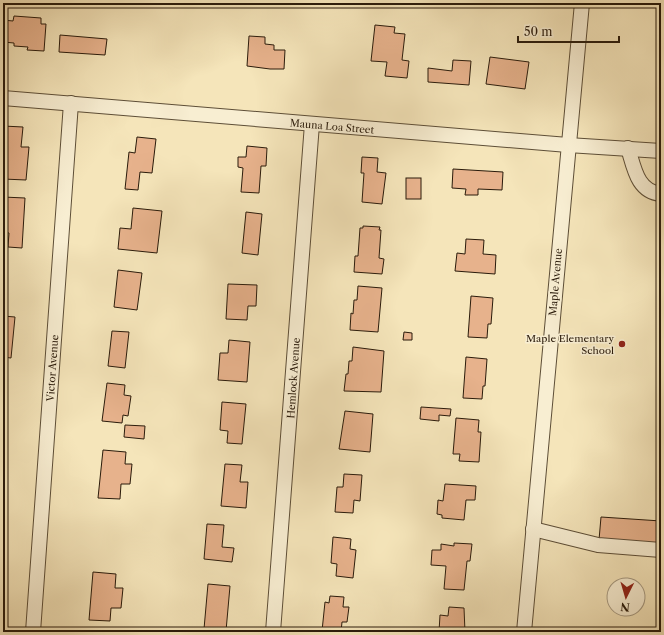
<svg xmlns="http://www.w3.org/2000/svg" width="664" height="635" viewBox="0 0 664 635" font-family="'Libre Caslon Text',serif">
<style>
.building{fill:#e7b28c;stroke:#2a1b0b}
.lines{fill:none;stroke-linecap:round;stroke-linejoin:round}
.minor-casing{stroke:#5d4e37;stroke-width:16}
.minor{stroke:#f8eed2;stroke-width:14}
.poi-dot{fill:#8f2418;stroke:#f8eed2;stroke-width:1.5}
.labels{text-anchor:middle;stroke-width:3;stroke-linejoin:round;paint-order:stroke}
.street-label{font-size:10px;fill:#2a1b0b;stroke:#f8eed2}
.poi-label{font-size:10px;fill:#2a1b0b;stroke:#f8eed2;text-anchor:end}
</style>
<rect width="100%" height="100%" fill="#f5e5ba"/>
<filter id="stains"><feTurbulence type="fractalNoise" baseFrequency=".005" numOctaves="4"/><feColorMatrix values="0 0 0 0 .2 0 0 0 0 .09 0 0 0 0 .02 0 0 0 .5 -.17"/></filter>
<radialGradient id="worn" r=".72"><stop offset=".6" stop-color="#630" stop-opacity="0"/><stop offset="1" stop-color="#630" stop-opacity=".3"/></radialGradient>
<g class="building">
<path d="M 14,16 L 41,18 L 41,24 L 46,24 L 44,51 L 27,50 L 28,47 L 14,46 L 14,43 L 3,42 L 3,20 L 13,21 Z"/>
<path d="M 375,25 L 395,27 L 394,33 L 405,34 L 402,60 L 409,61 L 407,78 L 385,76 L 387,62 L 371,61 Z"/>
<path d="M 60,35 L 107,39 L 105,55 L 59,52 Z"/>
<path d="M 249,36 L 265,37 L 265,44 L 274,45 L 274,50 L 285,50 L 284,69 L 270,69 L 247,66 Z"/>
<path d="M 490,57 L 529,62 L 525,89 L 486,84 Z"/>
<path d="M 453,60 L 471,61 L 469,85 L 428,82 L 428,68 L 452,71 Z"/>
<path d="M 3,126 L 23,127 L 21,147 L 29,147 L 26,180 L 3,179 Z"/>
<path d="M 137,137 L 156,139 L 152,173 L 140,172 L 138,190 L 125,189 L 129,152 L 135,153 Z"/>
<path d="M 247,146 L 267,148 L 266,166 L 261,166 L 259,193 L 241,192 L 243,168 L 238,167 L 238,157 L 246,157 Z"/>
<path d="M 362,157 L 378,158 L 377,172 L 386,173 L 382,204 L 362,202 L 364,173 L 361,173 Z"/>
<path d="M 453,169 L 503,172 L 502,190 L 478,189 L 478,195 L 465,195 L 466,189 L 452,188 Z"/>
<rect x="406" y="178" width="15" height="21"/>
<path d="M 3,197 L 25,198 L 22,248 L 8,247 L 9,233 L 3,232 Z"/>
<path d="M 133,208 L 162,211 L 157,253 L 118,249 L 120,228 L 131,229 Z"/>
<path d="M 246,212 L 262,214 L 258,255 L 242,253 Z"/>
<path d="M 363,226 L 380,227 L 379,230 L 381,230 L 379,258 L 384,259 L 382,274 L 354,272 L 355,256 L 358,256 L 360,228 L 363,228 Z"/>
<path d="M 466,239 L 484,240 L 483,254 L 496,255 L 495,274 L 455,271 L 457,253 L 465,254 Z"/>
<path d="M 118,270 L 142,273 L 137,310 L 114,307 Z"/>
<path d="M 228,284 L 257,285 L 256,306 L 248,306 L 247,320 L 226,319 Z"/>
<path d="M 358,286 L 382,288 L 378,332 L 350,330 L 351,313 L 353,314 L 354,300 L 357,300 Z"/>
<path d="M 471,296 L 493,298 L 491,324 L 488,324 L 487,338 L 468,337 Z"/>
<path d="M 3,316 L 15,317 L 11,358 L 3,357 Z"/>
<path d="M 112,331 L 129,332 L 125,368 L 108,366 Z"/>
<path d="M 404,332 L 412,333 L 412,340 L 403,340 Z"/>
<path d="M 229,340 L 250,342 L 247,382 L 218,380 L 220,353 L 228,353 Z"/>
<path d="M 353,347 L 384,351 L 381,392 L 344,391 L 346,374 L 348,374 L 349,361 L 352,361 Z"/>
<path d="M 466,357 L 487,359 L 485,386 L 483,386 L 482,399 L 463,398 Z"/>
<path d="M 107,383 L 125,385 L 124,395 L 131,396 L 128,416 L 123,415 L 122,423 L 102,421 Z"/>
<path d="M 222,402 L 246,404 L 242,444 L 227,443 L 228,431 L 220,430 Z"/>
<path d="M 421,407 L 451,409 L 450,416 L 439,415 L 439,421 L 420,419 Z"/>
<path d="M 345,411 L 373,414 L 370,452 L 339,449 Z"/>
<path d="M 456,418 L 479,420 L 478,432 L 481,432 L 479,462 L 459,461 L 460,454 L 453,454 Z"/>
<path d="M 125,425 L 145,426 L 144,439 L 124,437 Z"/>
<path d="M 103,450 L 126,452 L 125,464 L 132,464 L 130,484 L 121,484 L 120,499 L 98,498 Z"/>
<path d="M 225,464 L 242,465 L 240,482 L 248,482 L 246,508 L 221,506 Z"/>
<path d="M 344,474 L 362,475 L 360,501 L 354,500 L 353,513 L 335,512 L 337,487 L 343,487 Z"/>
<path d="M 445,484 L 476,486 L 475,500 L 466,500 L 464,520 L 442,518 L 442,515 L 437,514 L 438,500 L 443,501 Z"/>
<path d="M 601,517 L 661,521 L 661,545 L 599,540 Z"/>
<path d="M 207,524 L 224,525 L 222,547 L 234,548 L 232,562 L 204,559 Z"/>
<path d="M 333,537 L 351,539 L 350,549 L 356,550 L 353,578 L 336,576 L 337,564 L 331,563 Z"/>
<path d="M 454,543 L 472,544 L 470,561 L 467,561 L 464,590 L 444,589 L 446,566 L 431,565 L 432,550 L 441,550 L 441,544 L 454,546 Z"/>
<path d="M 93,572 L 116,574 L 115,588 L 123,588 L 121,608 L 111,608 L 110,621 L 89,620 Z"/>
<path d="M 208,584 L 230,586 L 226,631 L 204,629 Z"/>
<path d="M 330,596 L 344,597 L 343,607 L 349,607 L 347,622 L 342,622 L 341,632 L 322,631 L 325,602 L 329,603 Z"/>
<path d="M 449,607 L 464,608 L 465,632 L 439,632 L 440,615 L 448,616 Z"/>
</g>
<g class="lines">
<g class="minor-casing">
<g id="minor">
<path d="M 3,98 L 568,145 L 661,151"/>
<path d="M 628,148 C 634,167 637,192 661,194"/>
<path d="M 533,529 L 598,545 L 661,550"/>
<path d="M 33,632 L 71,103"/>
<path d="M 273,632 L 312,124"/>
<path d="M 524,632 L 582,3"/>
</g>
</g>
<use href="#minor" class="minor"/>
</g>
<circle class="poi-dot" cx="622" cy="344" r="4"/>
<g class="labels">
<g class="street-label">
<text transform="translate(332 126) rotate(5)" y="4">Mauna Loa Street</text>
<text transform="translate(555 282) rotate(-85)" y="4">Maple Avenue</text>
<text transform="translate(52 368) rotate(-86)" y="4">Victor Avenue</text>
<text transform="translate(293 378) rotate(-86)" y="4">Hemlock Avenue</text>
</g>
<g class="poi-label">
<text x="614" y="342">Maple Elementary<tspan x="614" dy="12">School</tspan></text>
</g>
</g>
<rect width="664" height="635" fill="none" stroke="#f5e5ba" stroke-width="16"/>
<rect x="4" y="4" width="656" height="627" fill="none" stroke="#2a1b0b" stroke-width="2"/>
<rect x="8" y="8" width="648" height="619" fill="none" stroke="#2a1b0b"/>
<g transform="translate(626 597) rotate(185)"><circle r="19" fill="#f8eed2" stroke="#a69a82"/>
<path d="M0-3L7 15L0 10L-7 15Z" fill="#8f2418"/>
<text y="-6" font-size="11" font-weight="bold" text-anchor="middle" fill="#2a1b0b">N</text>
</g>
<path d="M518 36v6h101v-6" fill="none" stroke="#2a1b0b" stroke-width="2"/>
<text x="524" y="36" font-size="12" fill="#2a1b0b" stroke="#f8eed2" stroke-width="3" paint-order="stroke">50 m</text>
<rect width="100%" height="100%" filter="url(#stains)"/>
<rect width="100%" height="100%" fill="url(#worn)"/>
</svg>
